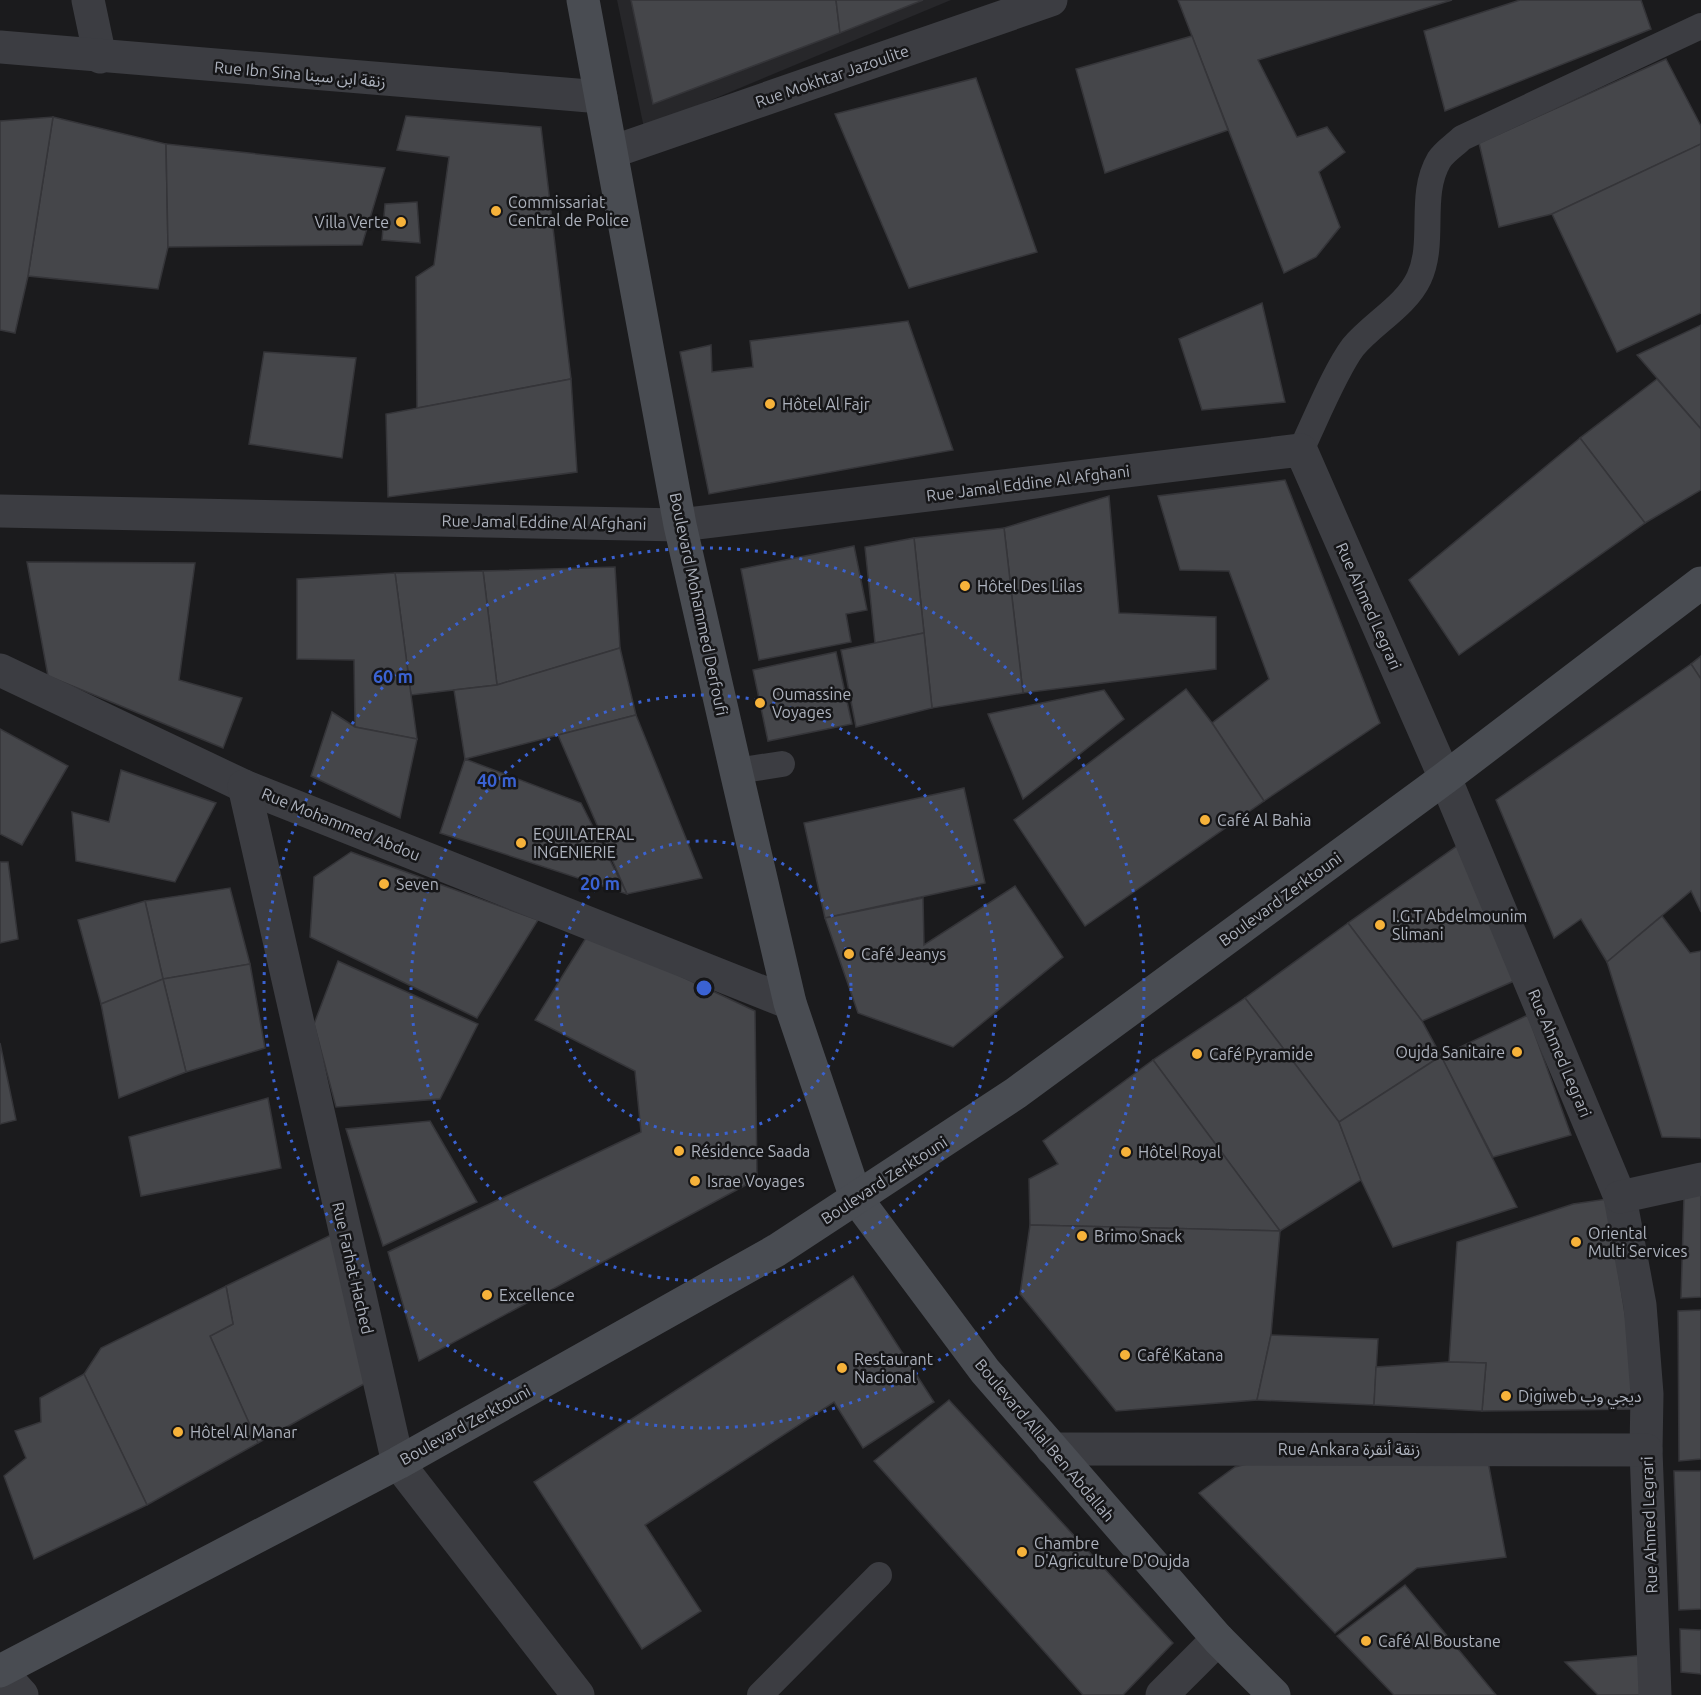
<svg xmlns="http://www.w3.org/2000/svg" width="1701" height="1695" viewBox="0 0 1701 1695" font-family="Ubuntu,'Noto Sans Arabic',sans-serif">
<style>
.built{fill:#27272a}
.building{fill:#45464a;stroke:#353539;stroke-width:1.5}
.lines{fill:none;stroke-linecap:round;stroke-linejoin:round}
.lane{stroke:#3c3d42;stroke-width:26}
.street{stroke:#3c3d42;stroke-width:33}
.secondary{stroke:#494c52;stroke-width:33}
.ring{fill:none;stroke:#3a62d3;stroke-width:3;stroke-dasharray:3 6}
.poi-dot{fill:#f6b23a;stroke:#161618;stroke-width:2}
.labels{text-anchor:middle;stroke-width:5;stroke-linejoin:round;paint-order:stroke}
.street-label{font-size:16px;fill:#adb2bd;stroke:#161618}
.poi-label{font-size:16px;fill:#adb2bd;stroke:#161618;text-anchor:start}
.centre{fill:#3a62d3;stroke:#161618;stroke-width:3}
.ring-label{font-size:18px;text-anchor:middle;font-weight:bold;fill:#3a62d3;stroke:#161618;stroke-width:5;stroke-linejoin:round;paint-order:stroke}
</style>
<rect width="100%" height="100%" fill="#1b1b1d"/>
<path class="built" d="M 617,0 L 951,0 L 644,128 Z"/>
<g class="building">
<path d="M 631,0 L 836,0 L 840,33 L 653,104 Z"/>
<path d="M 836,0 L 923,0 L 840,33 Z"/>
<path d="M 1178,0 L 1452,0 L 1258,60 L 1297,137 L 1327,127 L 1345,152 L 1319,172 L 1340,227 L 1316,257 L 1284,273 Z"/>
<path d="M 1520,0 L 1641,0 L 1651,29 L 1445,111 L 1424,31 Z"/>
<path d="M 1192,36 L 1228,130 L 1105,173 L 1076,69 Z"/>
<path d="M 1666,59 L 1701,126 L 1701,144 L 1552,214 L 1499,227 L 1479,143 Z"/>
<path d="M 976,78 L 1037,252 L 909,288 L 835,114 Z"/>
<path d="M 406,116 L 541,127 L 571,379 L 417,408 L 416,277 L 434,265 L 449,157 L 397,150 Z"/>
<path d="M 53,117 L 166,144 L 168,247 L 158,289 L 28,276 Z"/>
<path d="M 53,117 L 28,276 L 15,333 L 0,330 L 0,121 Z"/>
<path d="M 166,144 L 385,168 L 362,245 L 168,247 Z"/>
<path d="M 1701,144 L 1701,313 L 1617,352 L 1552,214 Z"/>
<path d="M 417,202 L 420,243 L 382,240 L 385,204 Z"/>
<path d="M 1262,303 L 1285,402 L 1202,410 L 1179,339 Z"/>
<path d="M 908,321 L 953,450 L 709,494 L 680,352 L 711,345 L 712,372 L 753,367 L 750,341 Z"/>
<path d="M 1701,325 L 1701,429 L 1637,355 Z"/>
<path d="M 264,352 L 356,358 L 342,458 L 249,444 Z"/>
<path d="M 571,379 L 577,472 L 388,497 L 386,414 Z"/>
<path d="M 1657,379 L 1701,429 L 1701,490 L 1645,523 L 1580,438 Z"/>
<path d="M 1580,438 L 1645,523 L 1459,655 L 1409,580 Z"/>
<path d="M 1285,480 L 1380,723 L 1264,801 L 1212,723 L 1269,679 L 1229,571 L 1180,570 L 1158,496 Z"/>
<path d="M 1109,496 L 1119,613 L 1216,617 L 1216,669 L 1023,693 L 1004,528 Z"/>
<path d="M 1004,528 L 1023,693 L 932,708 L 914,538 Z"/>
<path d="M 914,538 L 924,633 L 875,643 L 865,547 Z"/>
<path d="M 854,546 L 867,610 L 846,614 L 851,642 L 759,660 L 741,569 Z"/>
<path d="M 27,562 L 195,563 L 179,680 L 242,698 L 223,748 L 48,676 Z"/>
<path d="M 615,567 L 620,648 L 497,685 L 483,571 Z"/>
<path d="M 483,571 L 497,685 L 411,695 L 395,573 Z"/>
<path d="M 395,573 L 411,695 L 417,739 L 355,727 L 354,660 L 297,659 L 297,579 Z"/>
<path d="M 924,633 L 932,708 L 856,727 L 841,650 Z"/>
<path d="M 620,648 L 636,715 L 465,759 L 454,690 L 497,685 Z"/>
<path d="M 836,652 L 852,724 L 768,741 L 753,670 Z"/>
<path d="M 1701,656 L 1701,679 L 1691,664 Z"/>
<path d="M 1691,664 L 1701,679 L 1701,912 L 1691,891 L 1607,962 L 1581,919 L 1554,938 L 1496,800 Z"/>
<path d="M 1186,689 L 1212,723 L 1264,801 L 1085,926 L 1014,820 Z"/>
<path d="M 1104,690 L 1124,719 L 1023,799 L 988,714 Z"/>
<path d="M 332,712 L 355,727 L 417,739 L 400,818 L 311,776 Z"/>
<path d="M 636,715 L 702,878 L 627,894 L 558,735 Z"/>
<path d="M 0,729 L 68,766 L 22,845 L 0,834 Z"/>
<path d="M 465,759 L 581,803 L 627,894 L 440,833 Z"/>
<path d="M 121,770 L 216,803 L 175,882 L 76,861 L 72,812 L 109,822 Z"/>
<path d="M 964,788 L 985,883 L 825,918 L 804,823 Z"/>
<path d="M 1457,846 L 1514,981 L 1422,1021 L 1348,923 Z"/>
<path d="M 351,852 L 538,920 L 477,1018 L 310,937 L 314,877 Z"/>
<path d="M 0,862 L 8,862 L 18,939 L 0,943 Z"/>
<path d="M 1015,886 L 1063,957 L 953,1047 L 858,1013 L 825,918 L 923,898 L 924,945 Z"/>
<path d="M 230,888 L 250,964 L 163,979 L 145,901 Z"/>
<path d="M 145,901 L 163,979 L 101,1004 L 78,920 Z"/>
<path d="M 1662,916 L 1690,953 L 1701,951 L 1701,1138 L 1662,1137 L 1607,962 Z"/>
<path d="M 1348,923 L 1422,1021 L 1441,1056 L 1339,1122 L 1245,998 Z"/>
<path d="M 589,933 L 755,1011 L 757,1179 L 419,1361 L 388,1252 L 641,1132 L 635,1071 L 535,1020 Z"/>
<path d="M 338,961 L 478,1024 L 440,1099 L 336,1107 L 314,1024 Z"/>
<path d="M 250,964 L 265,1048 L 186,1072 L 163,979 Z"/>
<path d="M 163,979 L 186,1072 L 119,1098 L 101,1004 Z"/>
<path d="M 1245,998 L 1339,1122 L 1361,1180 L 1280,1231 L 1153,1060 Z"/>
<path d="M 1528,1015 L 1571,1135 L 1493,1157 L 1441,1056 Z"/>
<path d="M 0,1043 L 16,1120 L 0,1124 Z"/>
<path d="M 1441,1056 L 1517,1207 L 1393,1247 L 1361,1180 L 1339,1122 Z"/>
<path d="M 1153,1060 L 1280,1231 L 1030,1225 L 1029,1179 L 1058,1164 L 1043,1141 Z"/>
<path d="M 268,1098 L 281,1168 L 141,1196 L 129,1137 Z"/>
<path d="M 430,1121 L 477,1202 L 383,1246 L 346,1129 Z"/>
<path d="M 1701,1194 L 1701,1297 L 1681,1298 L 1684,1196 Z"/>
<path d="M 1607,1199 L 1640,1409 L 1482,1411 L 1486,1363 L 1449,1362 L 1457,1242 L 1573,1204 Z"/>
<path d="M 1030,1225 L 1280,1231 L 1271,1335 L 1257,1400 L 1116,1411 L 1020,1294 Z"/>
<path d="M 335,1233 L 371,1380 L 258,1443 L 210,1336 L 233,1324 L 226,1286 Z"/>
<path d="M 853,1276 L 934,1402 L 863,1448 L 834,1402 L 645,1525 L 701,1611 L 642,1649 L 534,1482 Z"/>
<path d="M 226,1286 L 233,1324 L 210,1336 L 258,1443 L 147,1505 L 84,1374 L 101,1348 Z"/>
<path d="M 1701,1310 L 1701,1459 L 1679,1461 L 1678,1311 Z"/>
<path d="M 1271,1335 L 1378,1339 L 1374,1405 L 1257,1400 Z"/>
<path d="M 1449,1362 L 1486,1363 L 1482,1411 L 1374,1405 L 1376,1367 Z"/>
<path d="M 84,1374 L 147,1505 L 34,1559 L 4,1476 L 26,1458 L 15,1431 L 41,1422 L 40,1398 Z"/>
<path d="M 949,1400 L 1173,1643 L 1123,1695 L 1083,1695 L 874,1461 Z"/>
<path d="M 1293,1452 L 1487,1456 L 1506,1557 L 1417,1568 L 1335,1633 L 1199,1493 L 1235,1467 Z"/>
<path d="M 1674,1471 L 1701,1471 L 1701,1609 L 1679,1610 Z"/>
<path d="M 1405,1585 L 1496,1695 L 1394,1695 L 1337,1636 Z"/>
<path d="M 1680,1629 L 1701,1630 L 1701,1674 L 1681,1672 Z"/>
<path d="M 1645,1655 L 1644,1695 L 1598,1695 L 1565,1662 Z"/>
</g>
<g class="lines">
<g class="lane">
<path d="M 1301,450 C 1315,421 1335,371 1353,347 C 1373,323 1406,306 1419,278 C 1436,241 1418,196 1439,160 C 1444,152 1455,145 1462,138 L 1701,26"/>
<path d="M 736,771 L 782,764"/>
<path d="M 760,1695 L 879,1575"/>
</g>
<g class="street">
<path d="M 88,0 L 100,57"/>
<path d="M 0,47 L 601,97"/>
<path d="M 612,152 L 1051,0"/>
<path d="M 0,511 L 680,525 L 1301,450 L 1445,778 L 1620,1197 L 1640,1305 L 1647,1394 L 1646,1450 L 1655,1695"/>
<path d="M 0,670 L 244,786 L 790,1003"/>
<path d="M 244,786 L 398,1463 L 578,1695"/>
<path d="M 1620,1197 L 1701,1179"/>
<path d="M 1052,1449 L 1646,1450"/>
<path d="M 0,1671 L 22,1695"/>
<path d="M 1162,1695 L 1218,1639"/>
</g>
<g class="secondary">
<path d="M 583,0 L 680,525 L 736,771 L 790,1003 L 856,1198 L 985,1371 L 1218,1639 L 1274,1695"/>
<path d="M 0,1671 L 398,1463 L 777,1250 L 1016,1093 L 1445,778 L 1701,583"/>
</g>
</g>
<g class="ring">
<circle cx="704" cy="988" r="147"/>
<circle cx="704" cy="988" r="293"/>
<circle cx="704" cy="988" r="440"/>
</g>
<g class="poi-dot">
<circle cx="496" cy="211" r="6"/>
<circle cx="401" cy="222" r="6"/>
<circle cx="770" cy="404" r="6"/>
<circle cx="965" cy="586" r="6"/>
<circle cx="760" cy="703" r="6"/>
<circle cx="1205" cy="820" r="6"/>
<circle cx="521" cy="843" r="6"/>
<circle cx="384" cy="884" r="6"/>
<circle cx="1380" cy="925" r="6"/>
<circle cx="849" cy="954" r="6"/>
<circle cx="1517" cy="1052" r="6"/>
<circle cx="1197" cy="1054" r="6"/>
<circle cx="679" cy="1151" r="6"/>
<circle cx="1126" cy="1152" r="6"/>
<circle cx="695" cy="1181" r="6"/>
<circle cx="1082" cy="1236" r="6"/>
<circle cx="1576" cy="1242" r="6"/>
<circle cx="487" cy="1295" r="6"/>
<circle cx="1125" cy="1355" r="6"/>
<circle cx="842" cy="1368" r="6"/>
<circle cx="1506" cy="1396" r="6"/>
<circle cx="178" cy="1432" r="6"/>
<circle cx="1022" cy="1552" r="6"/>
<circle cx="1366" cy="1641" r="6"/>
</g>
<g class="labels">
<g class="street-label">
<text transform="translate(300 74) rotate(5)" y="6">Rue Ibn Sina زنقة ابن سينا</text>
<text transform="translate(832 76) rotate(-19)" y="6">Rue Mokhtar Jazoulite</text>
<text transform="translate(1028 483) rotate(-7)" y="6">Rue Jamal Eddine Al Afghani</text>
<text transform="translate(544 522) rotate(1)" y="6">Rue Jamal Eddine Al Afghani</text>
<text transform="translate(699 604) rotate(78)" y="6">Boulevard Mohammed Derfoufi</text>
<text transform="translate(1369 606) rotate(66)" y="6">Rue Ahmed Legrari</text>
<text transform="translate(341 824) rotate(22)" y="6">Rue Mohammed Abdou</text>
<text transform="translate(1280 899) rotate(-36)" y="6">Boulevard Zerktouni</text>
<text transform="translate(1560 1053) rotate(67)" y="6">Rue Ahmed Legrari</text>
<text transform="translate(884 1180) rotate(-33)" y="6">Boulevard Zerktouni</text>
<text transform="translate(353 1268) rotate(77)" y="6">Rue Farhat Hached</text>
<text transform="translate(465 1425) rotate(-29)" y="6">Boulevard Zerktouni</text>
<text transform="translate(1045 1440) rotate(50)" y="6">Boulevard Allal Ben Abdallah</text>
<text x="1349" y="1455">Rue Ankara زنقة أنقرة</text>
<text transform="translate(1649 1525) rotate(-92)" y="6">Rue Ahmed Legrari</text>
</g>
<g class="poi-label">
<text x="508" y="208">Commissariat<tspan x="508" dy="18">Central de Police</tspan></text>
<text x="389" y="228" text-anchor="end">Villa Verte</text>
<text x="782" y="410">Hôtel Al Fajr</text>
<text x="977" y="592">Hôtel Des Lilas</text>
<text x="772" y="700">Oumassine<tspan x="772" dy="18">Voyages</tspan></text>
<text x="1217" y="826">Café Al Bahia</text>
<text x="533" y="840">EQUILATERAL<tspan x="533" dy="18">INGENIERIE</tspan></text>
<text x="396" y="890">Seven</text>
<text x="1392" y="922">I.G.T Abdelmounim<tspan x="1392" dy="18">Slimani</tspan></text>
<text x="861" y="960">Café Jeanys</text>
<text x="1505" y="1058" text-anchor="end">Oujda Sanitaire</text>
<text x="1209" y="1060">Café Pyramide</text>
<text x="691" y="1157">Résidence Saada</text>
<text x="1138" y="1158">Hôtel Royal</text>
<text x="707" y="1187">Israe Voyages</text>
<text x="1588" y="1239">Oriental<tspan x="1588" dy="18">Multi Services</tspan></text>
<text x="1094" y="1242">Brimo Snack</text>
<text x="499" y="1301">Excellence</text>
<text x="1137" y="1361">Café Katana</text>
<text x="854" y="1365">Restaurant<tspan x="854" dy="18">Nacional</tspan></text>
<text x="1518" y="1402">Digiweb ديجي وب</text>
<text x="190" y="1438">Hôtel Al Manar</text>
<text x="1034" y="1549">Chambre<tspan x="1034" dy="18">D'Agriculture D'Oujda</tspan></text>
<text x="1378" y="1647">Café Al Boustane</text>
</g>
</g>
<circle cx="704" cy="988" r="9" class="centre"/>
<g class="ring-label">
<text x="393" y="683">60 m</text>
<text x="497" y="787">40 m</text>
<text x="600" y="890">20 m</text>
</g>
</svg>
